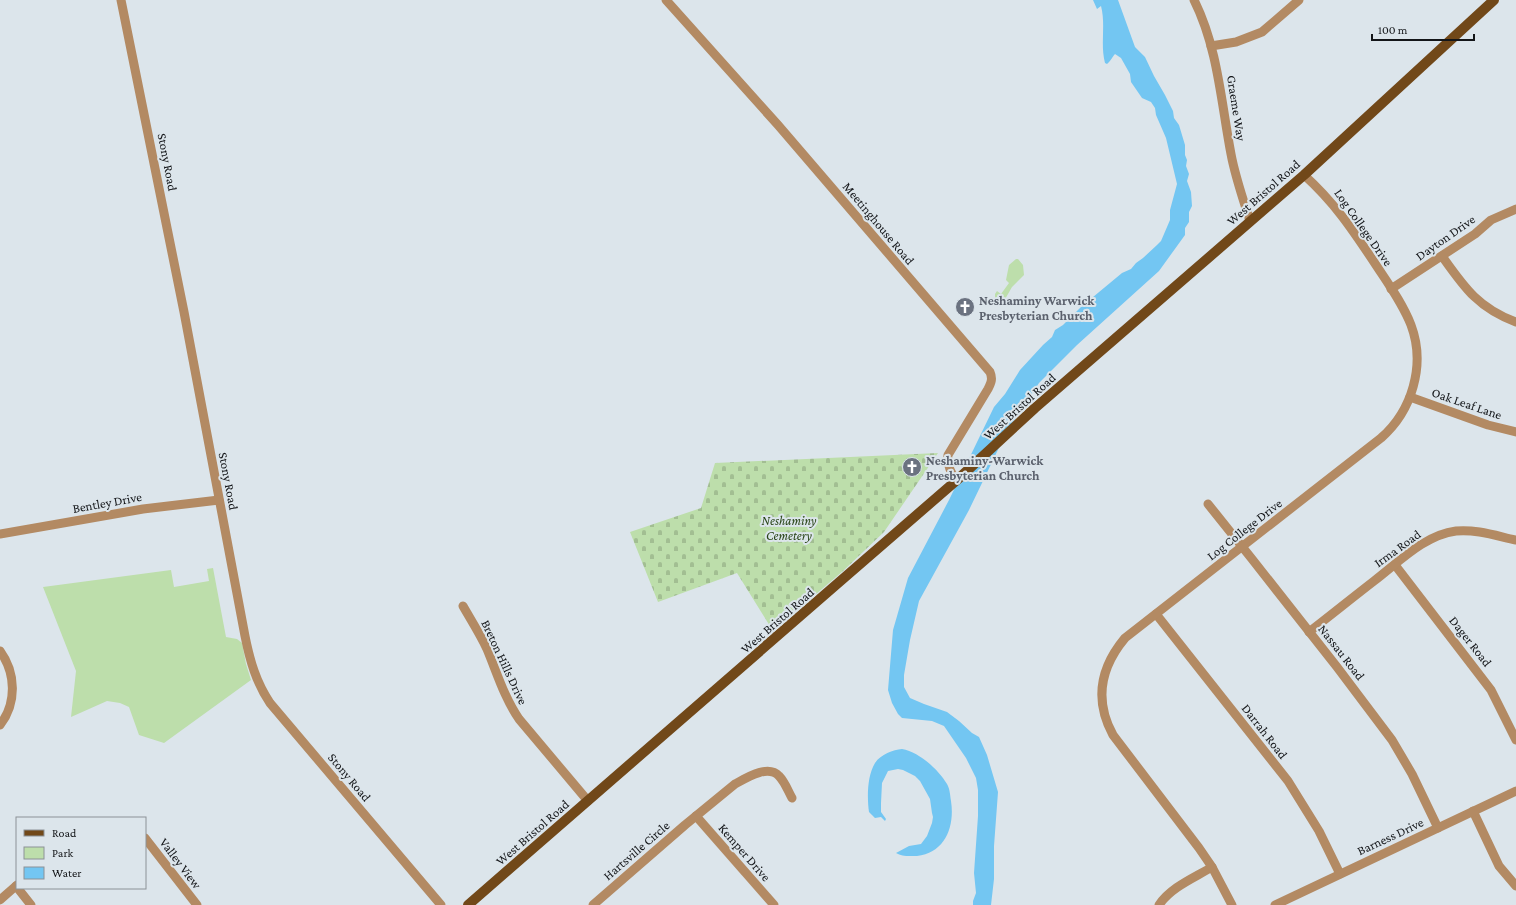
<svg xmlns="http://www.w3.org/2000/svg" width="1516" height="905" viewBox="0 0 1516 905" font-family="'Crimson Pro',serif">
<style>
.green{fill:#bddeab}
.cemetery{fill:url(#cemetery-stones)}
.water{fill:#73c6f2}
.lines{fill:none;stroke-linecap:round;stroke-linejoin:round}
.minor{stroke:#b38a63;stroke-width:9}
.major{stroke:#714819;stroke-width:10}
.labels{text-anchor:middle;stroke-width:4;stroke-linejoin:round;paint-order:stroke}
.street-label{font-size:13px;fill:#131518;stroke:#dce5eb}
.worship-label{font-size:13px;font-weight:bold;fill:#5b616d;stroke:#dce5eb;text-anchor:start}
.park-label{font-size:13px;font-style:italic;fill:#284416;stroke:#dce5eb}
</style>
<defs>
<pattern id="cemetery-stones" width="16" height="16" patternUnits="userSpaceOnUse"><rect width="16" height="16" fill="#bddeab"/><path d="M2 7V4a2 2 0 0 1 4 0v3zM10 15v-3a2 2 0 0 1 4 0v3z" fill="#a2be92"/></pattern>
</defs>
<rect width="100%" height="100%" fill="#dce5eb"/>
<g class="green">
<path d="M 1016,259 L 1018,259 L 1023,265 L 1024,275 L 1012,287 L 1004,301 L 997,301 L 995,300 L 995,294 L 997,291 L 1001,294 L 1009,283 L 1006,280 L 1009,265 Z"/>
<path d="M 213,568 L 226,637 L 237,639 L 242,643 L 246,664 L 251,680 L 164,743 L 139,735 L 129,707 L 120,703 L 107,701 L 71,717 L 76,671 L 43,587 L 171,570 L 174,587 L 209,581 L 207,569 Z"/>
</g>
<path class="cemetery" d="M 938,453 L 884,532 L 843,571 L 773,631 L 737,573 L 658,602 L 630,532 L 701,508 L 715,463 Z"/>
<g class="water">
<path d="M 1093,0 L 1118,0 L 1135,47 L 1145,57 L 1154,76 L 1165,95 L 1173,111 L 1174,118 L 1179,125 L 1185,145 L 1185,155 L 1187,160 L 1186,166 L 1189,174 L 1187,181 L 1191,192 L 1192,206 L 1189,212 L 1189,222 L 1185,228 L 1185,235 L 1159,271 L 1077,345 L 1039,383 L 1007,431 L 969,510 L 919,601 L 910,640 L 904,675 L 904,687 L 910,698 L 924,704 L 947,712 L 959,721 L 972,733 L 979,737 L 987,755 L 998,792 L 994,846 L 994,879 L 991,905 L 973,905 L 973,901 L 976,893 L 974,873 L 978,816 L 978,790 L 976,778 L 966,758 L 944,726 L 932,721 L 902,718 L 898,714 L 892,703 L 888,690 L 893,630 L 908,578 L 949,500 L 994,407 L 1005,394 L 1020,370 L 1043,345 L 1052,337 L 1055,330 L 1063,325 L 1081,307 L 1122,273 L 1131,269 L 1136,263 L 1143,258 L 1157,245 L 1161,241 L 1170,220 L 1170,210 L 1177,184 L 1166,138 L 1156,115 L 1155,108 L 1151,102 L 1142,98 L 1131,82 L 1130,74 L 1121,58 L 1115,54 C 1112,57 1111,61 1107,64 L 1105,63 C 1100,44 1106,25 1101,6 L 1097,9 Z"/>
<path d="M 902,749 C 919,752 938,769 947,784 C 950,789 950,795 951,801 C 955,827 945,853 917,856 C 910,856 902,857 896,853 L 909,846 L 921,844 L 927,836 L 932,823 L 933,817 L 932,813 L 930,799 L 920,781 L 915,776 L 903,770 L 898,769 L 888,771 L 882,783 L 881,803 L 881,812 L 886,819 L 885,821 L 881,817 L 875,818 L 869,812 C 867,798 867,776 875,763 C 881,754 893,750 902,749 Z"/>
</g>
<g class="lines">
<g class="minor">
<path d="M 121,0 L 184,312 L 245,636 C 250,661 256,682 270,703 L 441,905"/>
<path d="M 666,0 L 778,125 L 990,372 C 993,379 991,383 988,389 L 948,455 C 947,465 950,472 956,480"/>
<path d="M 1194,0 C 1218,48 1221,102 1231,154 C 1235,176 1243,199 1250,221"/>
<path d="M 1211,46 L 1236,42 L 1262,32 L 1299,0"/>
<path d="M 1442,256 C 1464,287 1478,308 1516,322"/>
<path d="M 1391,289 L 1475,234 L 1491,220 L 1516,209"/>
<path d="M 1410,397 L 1488,425 L 1516,432"/>
<path d="M 1208,504 L 1252,559 L 1337,667 L 1392,740 L 1412,774 L 1438,828"/>
<path d="M 0,534 L 143,509 L 219,500"/>
<path d="M 1395,565 L 1491,690 L 1516,740"/>
<path d="M 463,606 C 471,620 480,634 487,649 C 497,673 504,697 519,719 L 588,801"/>
<path d="M 1156,614 L 1288,781 L 1319,831 L 1340,874"/>
<path d="M 1309,632 C 1331,615 1352,598 1374,581 C 1398,563 1424,535 1456,531 C 1476,529 1497,536 1516,540"/>
<path d="M 0,651 C 16,673 17,703 0,725"/>
<path d="M 1473,811 L 1499,866 L 1516,886"/>
<path d="M 696,816 L 774,905"/>
<path d="M 145,838 L 197,905"/>
<path d="M 16,886 L 31,905"/>
<path d="M 0,900 L 17,885"/>
<path d="M 593,905 L 685,825 L 735,784 C 746,778 768,764 779,776 C 785,782 788,791 792,798"/>
<path d="M 1159,905 C 1171,887 1194,878 1212,867"/>
<path d="M 1232,905 L 1212,867 L 1199,848 L 1113,735 C 1094,700 1100,668 1125,638 L 1381,438 C 1412,411 1426,365 1411,325 C 1402,302 1387,282 1374,262 C 1352,229 1334,202 1304,175"/>
<path d="M 1275,905 L 1516,791"/>
</g>
<path class="major" d="M 468,905 L 837,584 L 957,480 L 1035,408 L 1304,175 L 1494,0"/>
</g>
<defs>
<g id="church-disc" transform="scale(1)"><circle r="9.5" fill="#6b7280" stroke="#dce5eb"/><path d="M-1.2-6h2.4v3.5h3.3v2.4h-3.3V6h-2.4V-.1h-3.3v-2.4h3.3Z" fill="#fff"/></g>
</defs>
<g fill-rule="evenodd">
<use href="#church-disc" x="965" y="307"/>
<use href="#church-disc" x="912" y="467"/>
</g>
<g class="labels">
<g class="street-label">
<text transform="translate(1237 108) rotate(81)" y="5">Graeme Way</text>
<text transform="translate(168 162) rotate(79)" y="5">Stony Road</text>
<text transform="translate(1263 192) rotate(-41)" y="5">West Bristol Road</text>
<text transform="translate(879 223) rotate(50)" y="5">Meetinghouse Road</text>
<text transform="translate(1364 227) rotate(55)" y="5">Log College Drive</text>
<text transform="translate(1445 237) rotate(-35)" y="5">Dayton Drive</text>
<text transform="translate(1467 403) rotate(19)" y="5">Oak Leaf Lane</text>
<text transform="translate(1019 406) rotate(-42)" y="5">West Bristol Road</text>
<text transform="translate(229 481) rotate(79)" y="5">Stony Road</text>
<text transform="translate(107 502) rotate(-10)" y="5">Bentley Drive</text>
<text transform="translate(1244 529) rotate(-38)" y="5">Log College Drive</text>
<text transform="translate(1397 548) rotate(-36)" y="5">Irma Road</text>
<text transform="translate(777 620) rotate(-41)" y="5">West Bristol Road</text>
<text transform="translate(1471 641) rotate(52)" y="5">Dager Road</text>
<text transform="translate(1342 652) rotate(52)" y="5">Nassau Road</text>
<text transform="translate(505 662) rotate(65)" y="5">Breton Hills Drive</text>
<text transform="translate(1265 731) rotate(52)" y="5">Darrah Road</text>
<text transform="translate(350 777) rotate(50)" y="5">Stony Road</text>
<text transform="translate(532 832) rotate(-41)" y="5">West Bristol Road</text>
<text transform="translate(1390 836) rotate(-25)" y="5">Barness Drive</text>
<text transform="translate(636 850) rotate(-41)" y="5">Hartsville Circle</text>
<text transform="translate(745 852) rotate(49)" y="5">Kemper Drive</text>
<text transform="translate(181 863) rotate(53)" y="5">Valley View</text>
</g>
<g class="worship-label">
<text x="979" y="305">Neshaminy Warwick<tspan x="979" dy="15">Presbyterian Church</tspan></text>
<text x="926" y="465">Neshaminy-Warwick<tspan x="926" dy="15">Presbyterian Church</tspan></text>
</g>
<g class="park-label">
<text x="789" y="525">Neshaminy<tspan x="789" dy="15">Cemetery</tspan></text>
</g>
</g>
<rect x="16" y="817" width="130" height="72" fill="#dce5eb" stroke="#8c9297"/>
<rect x="24" y="830" width="20" height="6" fill="#714819" stroke="#8c9297"/>
<text x="52" y="837" font-size="12" fill="#131518">Road</text>
<rect x="24" y="847" width="20" height="12" fill="#bddeab" stroke="#8c9297"/>
<text x="52" y="857" font-size="12" fill="#131518">Park</text>
<rect x="24" y="867" width="20" height="12" fill="#73c6f2" stroke="#8c9297"/>
<text x="52" y="877" font-size="12" fill="#131518">Water</text>
<path d="M1372 34v6h102v-6" fill="none" stroke="#131518" stroke-width="2"/>
<text x="1378" y="34" font-size="12" fill="#131518" stroke="#dce5eb" stroke-width="3" paint-order="stroke">100 m</text>
</svg>
